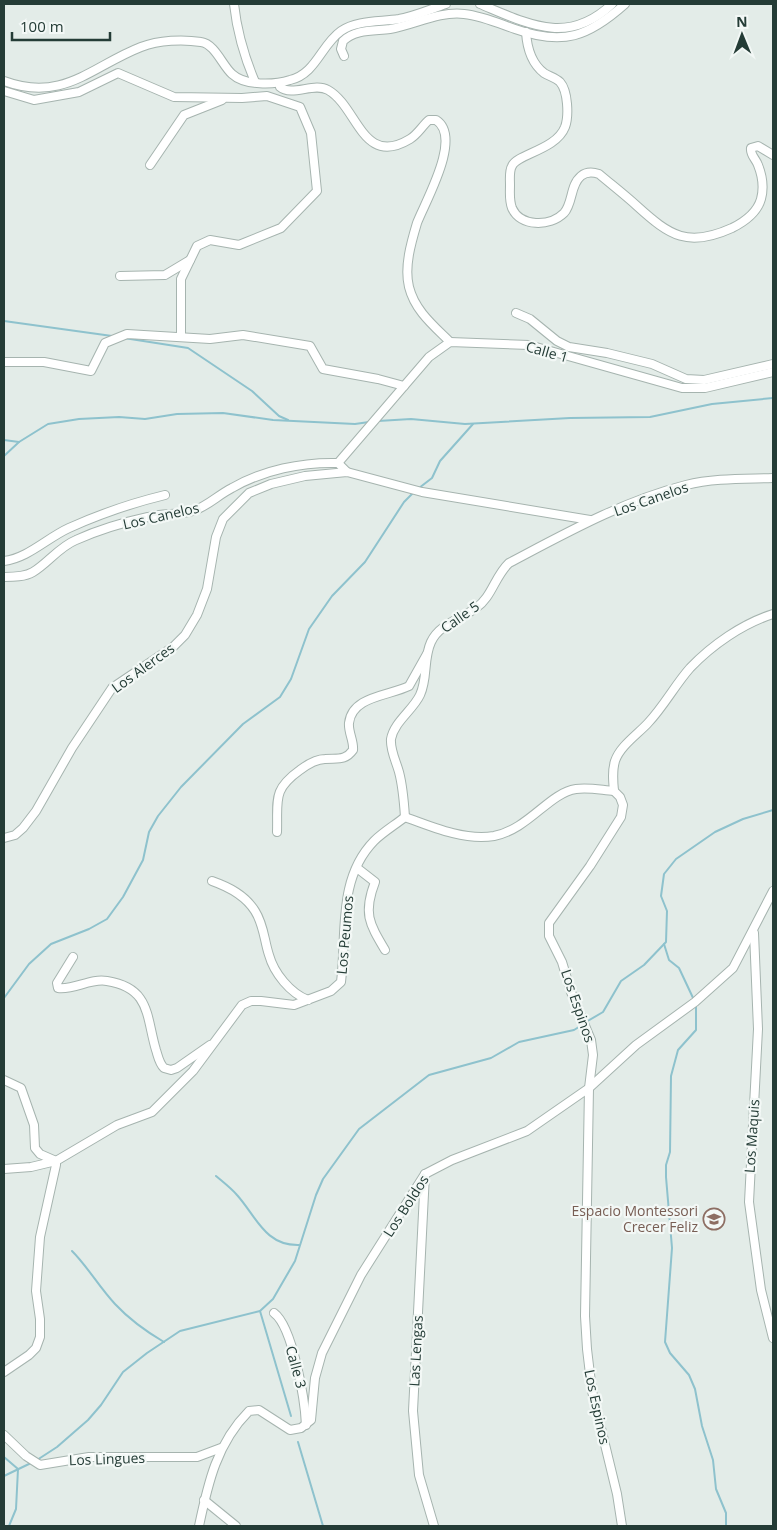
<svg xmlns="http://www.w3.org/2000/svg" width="777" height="1530" viewBox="0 0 777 1530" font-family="'Open Sans',sans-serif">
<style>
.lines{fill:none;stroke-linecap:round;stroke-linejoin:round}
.stream{stroke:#8ec2cd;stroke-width:2}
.minor-casing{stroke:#a6b4af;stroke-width:10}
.minor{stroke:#fff;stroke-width:8}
.labels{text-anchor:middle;stroke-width:4.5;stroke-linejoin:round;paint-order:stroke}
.street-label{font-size:14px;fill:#243c36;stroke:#f3f8f6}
.education-label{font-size:14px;fill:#785e54;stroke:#f3f8f6;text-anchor:end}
</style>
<rect width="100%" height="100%" fill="#e3ece8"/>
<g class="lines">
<g class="stream">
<path d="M 4,321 L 112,336"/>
<path d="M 124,338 L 188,348 L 252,391 L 279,416 L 288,420"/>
<path d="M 378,421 L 411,419 L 465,424 L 570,418 L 650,417 L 712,404 L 773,398"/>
<path d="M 4,440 L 19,442"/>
<path d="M 4,456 L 19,442 L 48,424 L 79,419 L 119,417 L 145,419 L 177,414 L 223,413 L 273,420 L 355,424 L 369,422"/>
<path d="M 419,488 L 432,478 L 440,461 L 473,424"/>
<path d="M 664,944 L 669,960 L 679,968 L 694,1000"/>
<path d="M 4,998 L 29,964 L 51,944 L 89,929 L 107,919 L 123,897 L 143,860 L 149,832 L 158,816 L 181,787 L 243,724 L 280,697 L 291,679 L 309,629 L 332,596 L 365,562 L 404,502 L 413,493"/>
<path d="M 696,1004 L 696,1030 L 678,1050 L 671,1076 L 670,1152 L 666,1165 L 666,1177 L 672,1248 L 665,1342 L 670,1353 L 689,1375 L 695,1389 L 702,1426 L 713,1460 L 716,1489 L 726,1513 L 726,1526"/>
<path d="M 586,1022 L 603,1012 L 621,981 L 644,965 L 666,942 L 667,911 L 661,896 L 664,874 L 676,859 L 715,832 L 743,819 L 773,810"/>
<path d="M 216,1176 C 223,1182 231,1188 237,1195 C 256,1216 265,1246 299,1245"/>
<path d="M 72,1251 C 88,1267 99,1287 115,1304 C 129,1319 147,1332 164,1342"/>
<path d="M 260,1311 L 291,1416"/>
<path d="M 298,1442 L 323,1526"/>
<path d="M 4,1457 L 18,1469 L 16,1509 L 9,1526"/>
<path d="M 37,1460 L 57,1447 L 88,1420 L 101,1405 L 123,1372 L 147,1353 L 180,1331 L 260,1311 L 273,1299 L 295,1261 L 316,1195 L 323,1179 L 359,1129 L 429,1075 L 491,1058 L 519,1042 L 574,1030 L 582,1025"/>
<path d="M 4,1476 L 31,1463"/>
</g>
<g class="minor-casing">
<g id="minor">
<path d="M 234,4 C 237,32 244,56 255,82"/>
<path d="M 480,4 C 528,24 568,46 612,4"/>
<path d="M 526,32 C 527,48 531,63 544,73 C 549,76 556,78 560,82 C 568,91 569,116 565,127 C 556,150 517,154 512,166 C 509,171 510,179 510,185 C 510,193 509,200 512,208 C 520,227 550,227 564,213 C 573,203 570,185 581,176 C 587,171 593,172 599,174 C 612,185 625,195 637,206 C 670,236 688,248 732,228 C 744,222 757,213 761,199 C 764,188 762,175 758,165 C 756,159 750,155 751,148 L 758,146 L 773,155"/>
<path d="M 344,56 L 341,49 L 343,41 C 355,29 374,31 390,29 C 414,25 439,11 464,14 C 482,16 498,23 515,29 C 563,46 588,37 625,4"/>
<path d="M 4,81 C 63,103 92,66 141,47 C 159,40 183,39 201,42 C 215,44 222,65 232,74 C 245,86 274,85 290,80 C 316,74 321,45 341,31 C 357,20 380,22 399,19 C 415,16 431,9 446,4"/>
<path d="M 279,83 L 280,87 C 292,97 314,82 328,90 C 358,107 362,168 410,139 C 418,134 422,126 429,120 L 436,120 C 463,137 425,202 417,223 C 411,243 404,267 409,287 C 415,311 434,326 450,342"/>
<path d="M 4,91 L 34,100 L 79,92 L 118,73 L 174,97 L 242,98 L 267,96 L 300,107 L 311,133 L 317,191 L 281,228 L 239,245 L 210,240 L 197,246 L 181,279 L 181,337"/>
<path d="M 150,165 L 184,115 L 222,100"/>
<path d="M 120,276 L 165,275 L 190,260"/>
<path d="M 516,313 L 530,319 L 557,341 L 569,347 L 607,353 L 652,364 L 686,379 L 704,380 L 773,364"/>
<path d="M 4,362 L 44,362 L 91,371 L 105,343 L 127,334 L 210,339 L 243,335 L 310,346 L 323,369 L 378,379 L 404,386"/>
<path d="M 338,463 L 429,357 L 450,342 L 529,345 L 682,388 L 705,388 L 773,372"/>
<path d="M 4,561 C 28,558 47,538 69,528 C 100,514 132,503 165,495"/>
<path d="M 4,577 C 13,577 25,577 33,572 C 48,563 59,547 76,540 C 98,530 125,522 148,517 C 163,513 179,515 193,511 C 208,506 218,495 232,488 C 263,470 302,462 338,463 L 347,472"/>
<path d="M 405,817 C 404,802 403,787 399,772 C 396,761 390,750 391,739 C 394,722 413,710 420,695 C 428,678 423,659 431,642 C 439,624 461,619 476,608 C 492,597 495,576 509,563 C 566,533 623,501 686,485 C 714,478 745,479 773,478"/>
<path d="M 405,817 C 432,827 465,841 494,836 C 529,829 549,793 576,789 C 588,787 601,790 614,791"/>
<path d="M 277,832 C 278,800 272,790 300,770 C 308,764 316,759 325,759 C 338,758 345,761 353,750 C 354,741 348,732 349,723 C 352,696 389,696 409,686 L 427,654"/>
<path d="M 4,838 L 15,835 L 23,828 L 36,811 L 72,748 L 112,688 L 173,647 L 185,635 L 197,615 L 207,589 L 216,537 L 223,519 L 249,493 L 271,484 L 305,476 L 347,472 L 422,492 L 590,520"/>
<path d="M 357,868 L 375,882 C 363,913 369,923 385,950"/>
<path d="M 212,881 C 229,887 245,895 255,911 C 264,925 264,940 269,955 C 274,973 290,993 308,1000"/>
<path d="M 754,933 L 758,1029 L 749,1202 L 761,1290 L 773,1338"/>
<path d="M 73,957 L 57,983 L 58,988 C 75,990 90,978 107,981 C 151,988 146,1017 156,1050 C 158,1056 159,1063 164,1068 L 171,1070 L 177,1068 L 210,1045"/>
<path d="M 4,1080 L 21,1088 L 34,1125 L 35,1148 L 40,1154 L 56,1161 L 56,1165 L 40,1237 L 36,1291 L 40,1319 L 40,1337 L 36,1348 L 29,1355 L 4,1372"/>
<path d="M 4,1169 L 31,1167 L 56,1161 L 117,1125 L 152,1112 L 193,1071 L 242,1005 L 251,1001 L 261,1001 L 294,1005 L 331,991 L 341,982 C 347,934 337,879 374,841 C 383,832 395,825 405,817"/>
<path d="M 425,1174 L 413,1411 L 419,1475 L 434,1526"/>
<path d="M 274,1313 C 293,1327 305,1401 306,1425"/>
<path d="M 4,1435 L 26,1456 L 40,1465 L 89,1457 L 197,1457 L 221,1448"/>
<path d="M 204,1500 L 236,1526"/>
<path d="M 199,1526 C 208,1483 217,1443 249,1411 L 259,1410 L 290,1430 L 301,1428 L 311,1420 L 315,1378 L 322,1353 L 361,1275 L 425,1174 L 452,1160 L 527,1131 L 589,1088 L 636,1045 L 695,1002 L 733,968 L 773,891"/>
<path d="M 622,1526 L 617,1494 L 592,1391 L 587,1349 L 585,1316 L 589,1088 L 593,1055 L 591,1040 L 571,992 L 562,962 L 549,936 L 549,923 L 590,866 L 621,817 L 623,805 L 620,797 L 614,791 C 613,781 612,771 615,761 C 620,746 638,734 648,723 C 664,706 675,685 690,668 C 712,645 742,624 773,614"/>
</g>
</g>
<use href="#minor" class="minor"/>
</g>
<defs>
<g id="school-ring" transform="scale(1.125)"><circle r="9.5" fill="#f3f8f6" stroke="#8d6e63" stroke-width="1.5"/><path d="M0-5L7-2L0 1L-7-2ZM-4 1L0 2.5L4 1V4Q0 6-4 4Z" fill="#8d6e63"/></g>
</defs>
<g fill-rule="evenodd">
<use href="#school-ring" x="714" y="1219"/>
</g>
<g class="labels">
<g class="street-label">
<text transform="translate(547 352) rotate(16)" y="5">Calle 1</text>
<text transform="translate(651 499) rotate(-19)" y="5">Los Canelos</text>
<text transform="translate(161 516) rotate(-13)" y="5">Los Canelos</text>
<text transform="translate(460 617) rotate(-35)" y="5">Calle 5</text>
<text transform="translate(143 668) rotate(-36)" y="5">Los Alerces</text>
<text transform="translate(345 935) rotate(-85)" y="5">Los Peumos</text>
<text transform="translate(578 1006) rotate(71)" y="5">Los Espinos</text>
<text transform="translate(752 1136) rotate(-86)" y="5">Los Maquis</text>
<text transform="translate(406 1206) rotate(-57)" y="5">Los Boldos</text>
<text transform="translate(416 1351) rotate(-87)" y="5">Las Lengas</text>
<text transform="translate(296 1367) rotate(75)" y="5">Calle 3</text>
<text transform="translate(597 1407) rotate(78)" y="5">Los Espinos</text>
<text transform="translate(107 1459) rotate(-2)" y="5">Los Lingues</text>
</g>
<g class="education-label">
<text x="698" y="1216">Espacio Montessori<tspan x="698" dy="16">Crecer Feliz</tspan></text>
</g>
</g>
<rect width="777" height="1530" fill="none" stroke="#243c36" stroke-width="10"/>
<g transform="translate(742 35) rotate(359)" stroke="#f3f8f6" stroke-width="4" paint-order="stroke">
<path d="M0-4L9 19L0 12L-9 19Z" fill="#243c36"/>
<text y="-8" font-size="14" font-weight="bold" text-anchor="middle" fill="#243c36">N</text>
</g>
<path d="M12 32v8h98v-8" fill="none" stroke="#243c36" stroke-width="2.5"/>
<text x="20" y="32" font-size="15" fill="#243c36" stroke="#f3f8f6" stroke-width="4" paint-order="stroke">100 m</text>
</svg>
